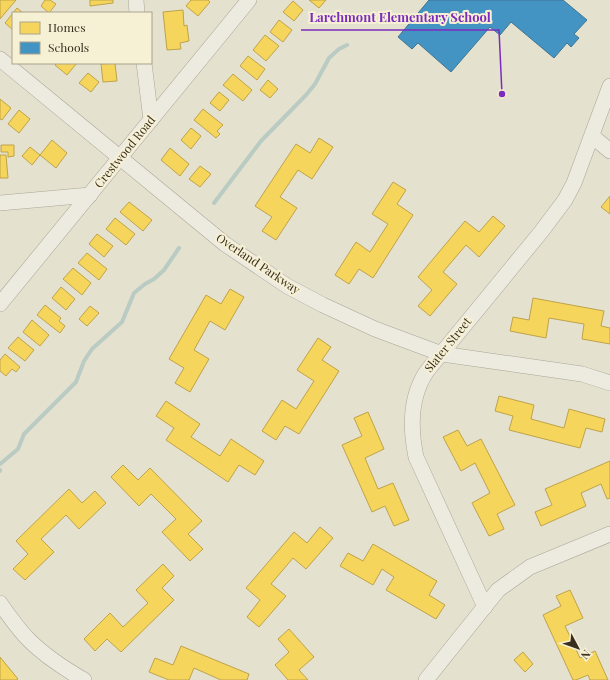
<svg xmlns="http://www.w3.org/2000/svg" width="610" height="680" viewBox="0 0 610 680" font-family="'Playfair Display',serif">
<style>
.homes{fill:#f6d55c;stroke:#bea34a}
.schools{fill:#4393c3;stroke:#407592}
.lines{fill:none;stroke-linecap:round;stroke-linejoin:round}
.stream{stroke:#b9cbc2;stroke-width:4}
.street-casing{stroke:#aaa697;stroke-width:16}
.street{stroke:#edeae0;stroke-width:15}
.labels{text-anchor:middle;stroke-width:4;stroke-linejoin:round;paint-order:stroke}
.street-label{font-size:12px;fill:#3a2f1f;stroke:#f6f0d4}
.leader{fill:none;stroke:#7b2cbf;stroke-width:1.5}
.callout-dot{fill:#7b2cbf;stroke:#f6f0d4;stroke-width:1.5}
.callout-label{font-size:13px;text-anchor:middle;font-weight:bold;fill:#7b2cbf;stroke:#f6f0d4;stroke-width:4;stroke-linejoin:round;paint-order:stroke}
</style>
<rect width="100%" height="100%" fill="#e5e1cf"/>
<g class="homes">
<path d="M 0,0 L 16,0 L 0,19 Z"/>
<path d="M 45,0 L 50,0 L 56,4 L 49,13 L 41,6 Z"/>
<path d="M 90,0 L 113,0 L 113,3 L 90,6 Z"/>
<path d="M 191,0 L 208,0 L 210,2 L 198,16 L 186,6 Z"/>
<path d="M 309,0 L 326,0 L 319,8 Z"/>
<path d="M 293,1 L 303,10 L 294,21 L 283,12 Z"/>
<path d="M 17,8 L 23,13 L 13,13 L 13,30 L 5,23 Z"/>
<path d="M 183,10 L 184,26 L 187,25 L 189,41 L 180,43 L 181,49 L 167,50 L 163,12 Z"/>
<path d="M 279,20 L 292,30 L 283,42 L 270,32 Z"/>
<path d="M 265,35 L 279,46 L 266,61 L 253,50 Z"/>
<path d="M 248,56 L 265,69 L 257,80 L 240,66 Z"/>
<path d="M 57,63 L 77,63 L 67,75 L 55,65 Z"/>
<path d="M 115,63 L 117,81 L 103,82 L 101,64 Z"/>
<path d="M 88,73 L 99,82 L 91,92 L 79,83 Z"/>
<path d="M 233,74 L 252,90 L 243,101 L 223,85 Z"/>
<path d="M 268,80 L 278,89 L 270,98 L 260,90 Z"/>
<path d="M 219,92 L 229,100 L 220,111 L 210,103 Z"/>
<path d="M 0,99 L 11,108 L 2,120 L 0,119 Z"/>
<path d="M 203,109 L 223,125 L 217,131 L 220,134 L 216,138 L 194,120 Z"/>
<path d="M 19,110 L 30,119 L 19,133 L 8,124 Z"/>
<path d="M 191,128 L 201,136 L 191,149 L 181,140 Z"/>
<path d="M 319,138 L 333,147 L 312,179 L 298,170 L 280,197 L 297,208 L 276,240 L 262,231 L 272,217 L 255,206 L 296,144 L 310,153 Z"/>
<path d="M 52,140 L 67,153 L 56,168 L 40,155 Z"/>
<path d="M 1,145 L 14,145 L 14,156 L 8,157 L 8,152 L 1,152 Z"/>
<path d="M 30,147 L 40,155 L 32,165 L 22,156 Z"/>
<path d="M 170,148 L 189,164 L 180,176 L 161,160 Z"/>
<path d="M 0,155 L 6,155 L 8,178 L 0,178 Z"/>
<path d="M 200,166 L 211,174 L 200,187 L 189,179 Z"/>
<path d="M 393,182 L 406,190 L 397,204 L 413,215 L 373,278 L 359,269 L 349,284 L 335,275 L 356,242 L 370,252 L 388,224 L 372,214 Z"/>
<path d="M 610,196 L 610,214 L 601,207 Z"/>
<path d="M 129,202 L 152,220 L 143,231 L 120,212 Z"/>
<path d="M 493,216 L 505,226 L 479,257 L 466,245 L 443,272 L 457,284 L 430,316 L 418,306 L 432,290 L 418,277 L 465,221 L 479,232 Z"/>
<path d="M 115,218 L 135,234 L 126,245 L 106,229 Z"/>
<path d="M 97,234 L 113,246 L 104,257 L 89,244 Z"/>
<path d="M 87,253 L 107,269 L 99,280 L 78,263 Z"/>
<path d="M 73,268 L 91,283 L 82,295 L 63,279 Z"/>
<path d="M 61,287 L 75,299 L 66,310 L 52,298 Z"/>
<path d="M 230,289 L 244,297 L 225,330 L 210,321 L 194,350 L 209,359 L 190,392 L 175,383 L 184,368 L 169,359 L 206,295 L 221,304 Z"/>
<path d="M 533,298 L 604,311 L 601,326 L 610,328 L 610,344 L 582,339 L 584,324 L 549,318 L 546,338 L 510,331 L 513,317 L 529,320 Z"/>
<path d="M 45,305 L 61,318 L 59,321 L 65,326 L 60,333 L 37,315 Z"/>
<path d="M 90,306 L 99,313 L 87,326 L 79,319 Z"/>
<path d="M 32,320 L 49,335 L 40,346 L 23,332 Z"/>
<path d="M 18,337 L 34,350 L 25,361 L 8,348 Z"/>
<path d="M 318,338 L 331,347 L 322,360 L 339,371 L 299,434 L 285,426 L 276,440 L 262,431 L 282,400 L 296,409 L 314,381 L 297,370 Z"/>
<path d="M 5,354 L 20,367 L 16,372 L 12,369 L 6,376 L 0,371 L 0,360 Z"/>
<path d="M 499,396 L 534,405 L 531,419 L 564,428 L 569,409 L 605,419 L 602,432 L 586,428 L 580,448 L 509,430 L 513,416 L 495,411 Z"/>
<path d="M 166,401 L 200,424 L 191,437 L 220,456 L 231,439 L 264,461 L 255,475 L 239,465 L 228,482 L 166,440 L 174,428 L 156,416 Z"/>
<path d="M 368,412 L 384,449 L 365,458 L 378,489 L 393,483 L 409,520 L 394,526 L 385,506 L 372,512 L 342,445 L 362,436 L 354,418 Z"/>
<path d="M 458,430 L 467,446 L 481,439 L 515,505 L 497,514 L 504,529 L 489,536 L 472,503 L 490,493 L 475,463 L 461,471 L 443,437 Z"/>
<path d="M 610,461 L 610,498 L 607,499 L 601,484 L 581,493 L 586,506 L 541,526 L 535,512 L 552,505 L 545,489 Z"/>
<path d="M 123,465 L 138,480 L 150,468 L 202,521 L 188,534 L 203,549 L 190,561 L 162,532 L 176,519 L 151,494 L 139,506 L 111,477 Z"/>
<path d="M 69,489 L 82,503 L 95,491 L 106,503 L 79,529 L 66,515 L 41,539 L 54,552 L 25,580 L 13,569 L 28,554 L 16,541 Z"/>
<path d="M 320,527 L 333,538 L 306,569 L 293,558 L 271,584 L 286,596 L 259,627 L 247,617 L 260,600 L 246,588 L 294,532 L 307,543 Z"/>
<path d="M 373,544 L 437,581 L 429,595 L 445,605 L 436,619 L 386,590 L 394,577 L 382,569 L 373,585 L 340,566 L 348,553 L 363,561 Z"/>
<path d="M 163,564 L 174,576 L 162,588 L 174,600 L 121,652 L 107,639 L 95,651 L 84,639 L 110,613 L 123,627 L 148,603 L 136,590 Z"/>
<path d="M 570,590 L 583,618 L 565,626 L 580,658 L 595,651 L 608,680 L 590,680 L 588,675 L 576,680 L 573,680 L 543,615 L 561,606 L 556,596 Z"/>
<path d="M 289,629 L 314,657 L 299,670 L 308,680 L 288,680 L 275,665 L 289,652 L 278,639 Z"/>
<path d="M 181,646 L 249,674 L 247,680 L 221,680 L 194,668 L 189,680 L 169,680 L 149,672 L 155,658 L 173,665 Z"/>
<path d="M 523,652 L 533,664 L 525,672 L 514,660 Z"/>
<path d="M 0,657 L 18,679 L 16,680 L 0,680 Z"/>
</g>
<path class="schools" d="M 429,0 L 563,0 L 587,20 L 574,34 L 579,38 L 571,47 L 567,43 L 554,58 L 511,22 L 500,35 L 490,27 L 451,72 L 418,43 L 412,49 L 398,37 Z"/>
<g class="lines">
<g class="stream">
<path d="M 214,203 L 261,141 L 306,95 L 315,84 L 329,58 L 339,49 L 347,45"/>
<path d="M 0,464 L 18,449 L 24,434 L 76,382 L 84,361 L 92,349 L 122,322 L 134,293 L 145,284 L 154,279 L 164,270 L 179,248"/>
<path d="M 0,470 L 0,471"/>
</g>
<g class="street-casing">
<g id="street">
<path d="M 136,0 L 137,13"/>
<path d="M 0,59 L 225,244 L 287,286 L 323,305 L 375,329 L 442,354 L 582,374 L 610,383"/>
<path d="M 144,63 L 151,120"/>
<path d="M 592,136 L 610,151"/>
<path d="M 0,203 L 90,195"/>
<path d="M 0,304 L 249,0"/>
<path d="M 0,603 C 9,616 18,629 29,640 C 45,656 65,669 84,680"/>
<path d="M 485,607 L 416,457 C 410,428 410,396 427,371 L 541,232 L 565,200 L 574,183 L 610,86"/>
<path d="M 426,680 L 498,590 L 530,567 L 610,534"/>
</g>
</g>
<use href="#street" class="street"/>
</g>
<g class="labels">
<g class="street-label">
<text transform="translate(125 152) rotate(-51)" y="4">Crestwood Road</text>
<text transform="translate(258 264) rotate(34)" y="4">Overland Parkway</text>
<text transform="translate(448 345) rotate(-51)" y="4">Slater Street</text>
</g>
</g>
<path class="leader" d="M502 94L499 30H301"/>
<circle class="callout-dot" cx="502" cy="94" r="4"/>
<g class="callout-label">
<text x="400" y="22">Larchmont Elementary School</text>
</g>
<rect x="12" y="12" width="140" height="52" fill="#f6f0d4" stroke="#aba38c"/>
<rect x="20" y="22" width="20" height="12" fill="#f6d55c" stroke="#aba38c"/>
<text x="48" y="32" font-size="12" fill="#3a2f1f">Homes</text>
<rect x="20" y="42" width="20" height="12" fill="#4393c3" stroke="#aba38c"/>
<text x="48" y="52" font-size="12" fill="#3a2f1f">Schools</text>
<g transform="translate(578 648) rotate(131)" stroke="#f6f0d4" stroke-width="3" paint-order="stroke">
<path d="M0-3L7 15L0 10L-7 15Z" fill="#3a2f1f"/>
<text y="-6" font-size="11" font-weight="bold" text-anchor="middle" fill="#3a2f1f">N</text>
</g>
</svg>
